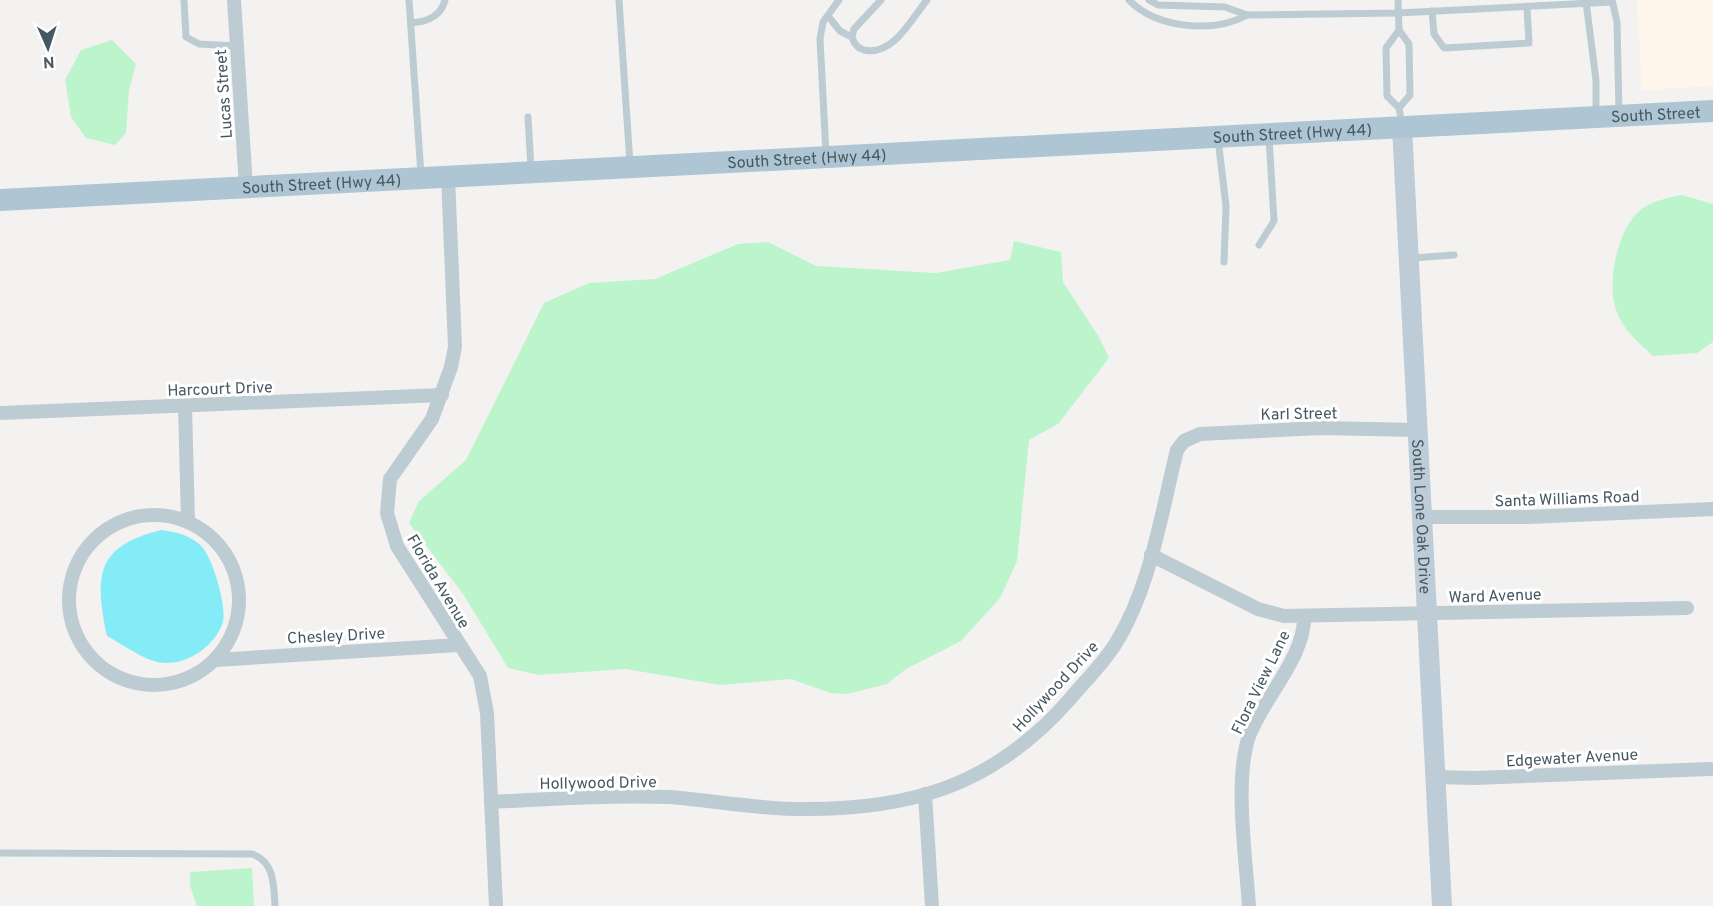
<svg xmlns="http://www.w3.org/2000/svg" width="1713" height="906" viewBox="0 0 1713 906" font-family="Overpass,sans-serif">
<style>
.commercial{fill:#fef6ea}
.green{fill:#bcf5cc}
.water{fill:#84ecf7}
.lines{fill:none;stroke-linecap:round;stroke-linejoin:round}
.lane{stroke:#bdcbd2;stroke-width:7}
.street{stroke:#bdcbd2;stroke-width:14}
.secondary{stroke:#bdccd7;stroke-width:20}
.primary{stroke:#aec5d3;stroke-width:22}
.labels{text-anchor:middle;stroke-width:6;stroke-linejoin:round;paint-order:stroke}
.street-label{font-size:16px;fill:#465861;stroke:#fff}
</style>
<rect width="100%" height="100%" fill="#f4f1f1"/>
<path class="commercial" d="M 1637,0 L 1713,0 L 1713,86 L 1642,90 Z"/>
<g class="green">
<path d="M 112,40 L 136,64 L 129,90 L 126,133 L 115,145 L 86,138 L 71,117 L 65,80 L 81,50 Z"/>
<path d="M 1682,195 L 1713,204 L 1713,342 L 1697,353 L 1653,356 C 1638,342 1623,330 1616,310 C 1606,282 1618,225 1643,208 C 1655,200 1668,198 1682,195 Z"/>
<path d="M 1014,241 L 1061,252 L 1063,282 L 1099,337 L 1109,358 L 1058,424 L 1029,440 L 1017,561 L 1000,598 L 961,641 L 906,669 L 887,684 L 847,694 L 830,693 L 791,679 L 720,685 L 626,669 L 539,675 L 508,668 L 463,594 L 409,523 L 419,501 L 466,460 L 544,303 L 589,283 L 655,279 L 738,244 L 768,242 L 816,266 L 936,273 L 1010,260 Z"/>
<path d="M 252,868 L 254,906 L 197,906 L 190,886 L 190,872 Z"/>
</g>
<path class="water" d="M 161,530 C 176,532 187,534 199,544 C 212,553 227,607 223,622 C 215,647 184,668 157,662 C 141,658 122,644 107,636 C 95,575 95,547 161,530 Z"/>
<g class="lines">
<g class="lane">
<path d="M 184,0 L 186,37 L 199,44 L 237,46"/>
<path d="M 409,0 L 421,175"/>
<path d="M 619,0 L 630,164"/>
<path d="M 881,0 L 854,29 L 852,37 C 854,44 857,48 864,50 C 893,57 912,18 927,0"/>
<path d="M 1129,0 C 1156,28 1213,34 1247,15"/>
<path d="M 1149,0 L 1158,5 L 1225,7 L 1247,15 L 1398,13 L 1612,2"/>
<path d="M 1398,0 L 1399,30 L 1409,44 L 1410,95 L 1399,108"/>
<path d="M 1612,0 L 1617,22 L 1619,113"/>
<path d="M 1586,2 L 1596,80 L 1596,113"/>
<path d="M 1432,11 L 1434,34 L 1444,48 L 1529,43 L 1527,7"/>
<path d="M 828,16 L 840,31 L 852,37"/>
<path d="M 411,23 C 426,22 441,17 445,0"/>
<path d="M 1399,30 L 1386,48 L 1387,96 L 1399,108 L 1402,125"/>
<path d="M 528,117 L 531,169"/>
<path d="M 1218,139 L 1226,206 L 1224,262"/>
<path d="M 826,154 L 820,39 L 823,22 L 839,0"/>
<path d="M 1259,245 L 1274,221 L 1269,137"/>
<path d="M 1412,258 L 1454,255"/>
<path d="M 0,853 L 252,854 C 274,861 274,885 275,906"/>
</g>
<g class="street">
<path d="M 234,0 L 246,187"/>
<path d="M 448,176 L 455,347 L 451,367 L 432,419 L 390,479 L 387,513 L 397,546 L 480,676 L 487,713 L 496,906"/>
<path d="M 185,406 L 188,521"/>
<path d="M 0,413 L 442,395"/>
<circle cx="154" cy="600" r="85"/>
<path d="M 1422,517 L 1528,517 L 1713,509"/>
<path d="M 1151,555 L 1258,609 L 1284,616 L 1687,608"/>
<path d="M 215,660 L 459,645"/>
<path d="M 1436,777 L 1474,778 L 1710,769"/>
<path d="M 925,794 L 932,906"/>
<path d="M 491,802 C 550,799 609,795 668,797 C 710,800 752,808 794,809 C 908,811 993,787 1070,699 C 1085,681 1103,664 1116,643 C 1151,586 1161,514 1177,450 L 1184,441 L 1200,434 L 1321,428 L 1418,430"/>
<path d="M 1249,906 C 1246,859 1234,780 1249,736 C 1263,699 1306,655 1304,616"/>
</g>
<path class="secondary" id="s1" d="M 1402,127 L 1442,906"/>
<path class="primary" id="s2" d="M 0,200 L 1713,111"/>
</g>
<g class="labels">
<g class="street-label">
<text transform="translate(223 94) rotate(-94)" y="6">Lucas Street</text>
<text dy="6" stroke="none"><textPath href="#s2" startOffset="1658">South Street</textPath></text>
<text dy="6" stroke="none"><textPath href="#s2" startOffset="1294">South Street (Hwy 44)</textPath></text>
<text dy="6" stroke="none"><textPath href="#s2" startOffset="808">South Street (Hwy 44)</textPath></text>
<text dy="6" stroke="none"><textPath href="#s2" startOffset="322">South Street (Hwy 44)</textPath></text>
<text transform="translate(220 388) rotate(-2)" y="6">Harcourt Drive</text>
<text transform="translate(1299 413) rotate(-1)" y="6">Karl Street</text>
<text transform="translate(1567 498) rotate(-2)" y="6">Santa Williams Road</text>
<text dy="6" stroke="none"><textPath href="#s1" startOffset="390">South Lone Oak Drive</textPath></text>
<text transform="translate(439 581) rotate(59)" y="6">Florida Avenue</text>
<text transform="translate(1495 595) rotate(-2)" y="6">Ward Avenue</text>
<text transform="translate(336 635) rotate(-3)" y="6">Chesley Drive</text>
<text transform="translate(1260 682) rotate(-64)" y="6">Flora View Lane</text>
<text transform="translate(1055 686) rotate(-47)" y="6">Hollywood Drive</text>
<text transform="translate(1572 757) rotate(-3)" y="6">Edgewater Avenue</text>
<text transform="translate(598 782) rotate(-1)" y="6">Hollywood Drive</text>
</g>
</g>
<g transform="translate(48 48) rotate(177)" stroke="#ffffff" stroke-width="4.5" paint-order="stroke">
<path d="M0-4.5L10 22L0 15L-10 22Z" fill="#465861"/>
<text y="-9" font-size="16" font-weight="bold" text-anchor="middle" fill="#465861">N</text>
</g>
</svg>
